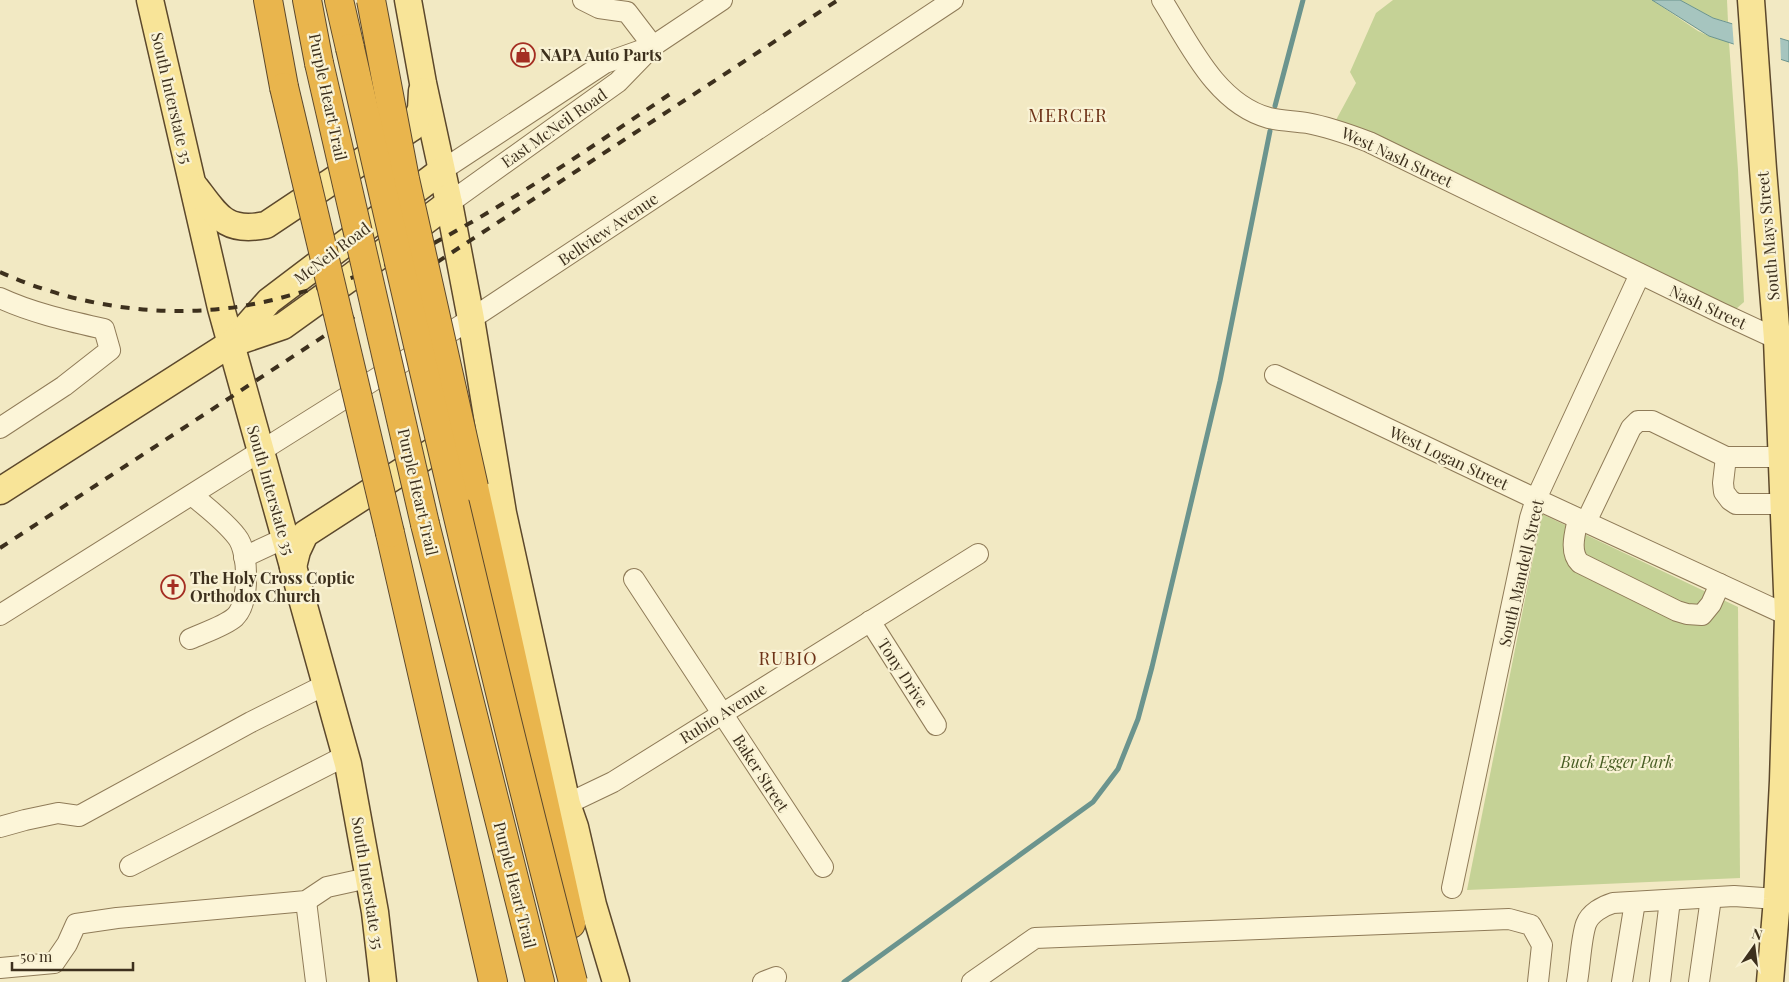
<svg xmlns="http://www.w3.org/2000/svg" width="1789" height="982" viewBox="0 0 1789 982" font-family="'Playfair Display',serif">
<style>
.green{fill:#c5d296}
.water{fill:#a6c5bf;stroke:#6b948e}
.pier{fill:#f2e9c3}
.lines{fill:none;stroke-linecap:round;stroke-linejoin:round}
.stream{stroke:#6b948e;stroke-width:5}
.minor-casing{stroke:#8f7b58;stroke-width:22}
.major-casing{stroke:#5c482c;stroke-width:29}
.highway-casing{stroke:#5c482c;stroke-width:30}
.minor{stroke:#fcf5d8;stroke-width:20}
.major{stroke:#f8e498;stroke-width:26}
.highway{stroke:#e9b54d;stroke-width:28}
.rail{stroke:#3d301d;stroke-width:4;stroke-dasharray:9 9;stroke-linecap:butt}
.highway-bridge-casing{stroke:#5c482c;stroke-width:30;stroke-linecap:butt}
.highway-bridge{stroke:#e9b54d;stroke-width:28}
.labels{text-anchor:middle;stroke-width:4.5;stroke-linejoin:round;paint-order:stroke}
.poi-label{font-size:16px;font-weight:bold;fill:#3d301d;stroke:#f9f2d4;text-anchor:start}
.street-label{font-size:16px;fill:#3d301d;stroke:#f9f2d4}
.park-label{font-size:16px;font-style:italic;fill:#475c22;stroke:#f9f2d4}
.neighbourhood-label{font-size:18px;letter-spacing:1px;fill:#6e3318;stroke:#f9f2d4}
</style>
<rect width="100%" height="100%" fill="#f2e9c3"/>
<g class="green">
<path d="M 1393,0 L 1652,0 L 1698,31 L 1709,36 L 1729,42 L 1738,170 L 1744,302 L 1736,309 L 1336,120 L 1356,83 L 1350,72 L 1376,13 Z"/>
<path d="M 1680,0 L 1727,0 L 1728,22 L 1713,18 Z"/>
<path d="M 1542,514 L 1738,607 L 1740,878 L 1467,890 Z"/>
</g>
<path class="water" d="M 1652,0 L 1680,0 L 1713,18 L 1789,41 L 1789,62 L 1709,36 Z"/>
<path class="pier" d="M 1732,21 L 1780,36 L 1781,61 L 1734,47 Z"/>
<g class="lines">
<g class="stream">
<path d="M 1275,106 L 1303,0"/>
<path d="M 844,982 L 1093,802 L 1118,769 L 1138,719 L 1152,667 L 1220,381 L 1270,131"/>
</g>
<g class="minor-casing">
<g id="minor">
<path d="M 583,0 L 599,8 L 627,12 L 653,46"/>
<path d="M 1162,0 C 1189,43 1216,104 1269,118 C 1281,121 1295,121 1307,123 C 1329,127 1348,134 1369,142 L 1721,313 L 1777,339"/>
<path d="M 441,171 L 605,63 L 653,46 L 722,0"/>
<path d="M 449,203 L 618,82 L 650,49"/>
<path d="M 0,298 C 32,313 69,321 104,329 L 110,350 L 64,386 L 0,428"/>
<path d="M 1275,375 L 1536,499 L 1789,616"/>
<path d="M 1726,457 L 1723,483 L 1724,492 L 1730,500 L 1736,504 L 1783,504"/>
<path d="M 1578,519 C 1575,533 1569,552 1580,563 L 1677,611 L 1687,614 L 1702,615 L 1711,604 L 1720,584"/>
<path d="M 1586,522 L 1631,428 L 1638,421 L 1652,421 L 1726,457 L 1782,457"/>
<path d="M 244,557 L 285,538"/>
<path d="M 634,579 L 823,867"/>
<path d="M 0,615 L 471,319 L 953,0"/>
<path d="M 870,621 L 936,725"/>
<path d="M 190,639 C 203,633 225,626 235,617 C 250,603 249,552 237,537 C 225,521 207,508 192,495"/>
<path d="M 567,804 L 613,782 L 978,554"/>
<path d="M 0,827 L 25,820 L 58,813 L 79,816 L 251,722 L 325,685"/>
<path d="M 130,866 L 345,756"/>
<path d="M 1452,888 L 1530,518 L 1536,499 L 1640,274"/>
<path d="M 306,901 L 316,982"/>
<path d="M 0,968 L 54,963 L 67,944 L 76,924 L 117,918 L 306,901 L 327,887 L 368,878"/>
<path d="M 763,982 L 776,977"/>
<path d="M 972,982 L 1035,938 L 1509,919 L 1531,925 L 1542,945 L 1538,982"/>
<path d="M 1577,982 C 1580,966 1581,938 1586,924 C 1590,913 1603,906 1613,903 L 1734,896 L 1777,899"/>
<path d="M 1622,982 L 1635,902"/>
<path d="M 1660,982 L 1670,900"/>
<path d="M 1699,982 L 1711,898"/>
</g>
</g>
<g class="major-casing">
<g id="major">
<path d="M 150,0 L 221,308 L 348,764 L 375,912 L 383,982"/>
<path d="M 408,0 L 423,83 L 449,203 L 471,319 L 503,513 L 567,804 L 575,827 L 593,905 L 616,982"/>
<path d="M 1751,0 L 1763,169 L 1777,339 L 1788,616 L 1783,781 L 1777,899 L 1770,982"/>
<path d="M 196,188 C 218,217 226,233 266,225 L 413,127 L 421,109 L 422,91"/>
<path d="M 233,342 L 269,301 L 441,171"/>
<path d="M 0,491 L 230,344 L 283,326 L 347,280 L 449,203"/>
<path d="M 293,567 L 297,551 L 305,534 L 432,452 L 447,451 L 463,456"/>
</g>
</g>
<g class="highway-casing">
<g id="highway">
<path d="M 268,0 L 284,87"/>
<path d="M 307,0 L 319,63"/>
<path d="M 339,0 L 350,48"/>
<path d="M 474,487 L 571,924"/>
<path d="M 425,524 L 540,982"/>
<path d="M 390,533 L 493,982"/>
</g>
</g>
<use href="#minor" class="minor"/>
<use href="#major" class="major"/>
<use href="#highway" class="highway"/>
<g class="rail">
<path d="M 0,272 C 79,308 173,321 259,303 C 276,300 293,294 310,290 C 343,281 375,271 406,257 C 428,247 449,235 470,223 C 540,183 606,137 673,92"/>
<path d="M 0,548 L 838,0"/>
</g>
<g class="highway-bridge-casing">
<g id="highway-bridge">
<path d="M 371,0 L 405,179 L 474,487"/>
<path d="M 350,48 C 421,360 492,672 573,982"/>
<path d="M 319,63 L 425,524"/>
<path d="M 284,87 L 390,533"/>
</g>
</g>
<use href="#highway-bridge" class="highway-bridge"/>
</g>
<defs>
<g id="shop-ring" transform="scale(1.25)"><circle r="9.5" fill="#f9f2d4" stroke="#a42e22" stroke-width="1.5"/><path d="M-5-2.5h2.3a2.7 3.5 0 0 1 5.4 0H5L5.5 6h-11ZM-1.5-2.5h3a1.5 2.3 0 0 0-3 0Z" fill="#a42e22"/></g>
<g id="church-ring" transform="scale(1.25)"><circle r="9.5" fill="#f9f2d4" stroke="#a42e22" stroke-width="1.5"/><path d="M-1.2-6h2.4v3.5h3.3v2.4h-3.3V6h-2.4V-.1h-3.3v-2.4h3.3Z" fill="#a42e22"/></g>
</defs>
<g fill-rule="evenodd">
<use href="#shop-ring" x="523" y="55"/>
<use href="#church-ring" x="173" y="587"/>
</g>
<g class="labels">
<g class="poi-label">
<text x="540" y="61">NAPA Auto Parts</text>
<text x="190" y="584">The Holy Cross Coptic<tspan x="190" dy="18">Orthodox Church</tspan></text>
</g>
<g class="street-label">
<text transform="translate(328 97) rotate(78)" y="6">Purple Heart Trail</text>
<text transform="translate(172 98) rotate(77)" y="6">South Interstate 35</text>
<text transform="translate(554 128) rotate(-35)" y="6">East McNeil Road</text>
<text transform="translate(1397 157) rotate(25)" y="6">West Nash Street</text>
<text transform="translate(608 229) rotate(-34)" y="6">Bellview Avenue</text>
<text transform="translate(1768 236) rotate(-95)" y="6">South Mays Street</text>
<text transform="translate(332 253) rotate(-37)" y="6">McNeil Road</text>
<text transform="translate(1708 307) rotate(25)" y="6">Nash Street</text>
<text transform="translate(1449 458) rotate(25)" y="6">West Logan Street</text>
<text transform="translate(271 490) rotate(74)" y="6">South Interstate 35</text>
<text transform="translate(418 492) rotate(77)" y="6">Purple Heart Trail</text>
<text transform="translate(1521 573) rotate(-77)" y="6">South Mandell Street</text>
<text transform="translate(903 673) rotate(57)" y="6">Tony Drive</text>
<text transform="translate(723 713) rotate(-32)" y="6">Rubio Avenue</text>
<text transform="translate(761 773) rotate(57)" y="6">Baker Street</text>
<text transform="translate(368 883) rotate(81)" y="6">South Interstate 35</text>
<text transform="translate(515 885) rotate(76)" y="6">Purple Heart Trail</text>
</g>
<g class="park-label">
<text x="1617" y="768">Buck Egger Park</text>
</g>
<g class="neighbourhood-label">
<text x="1068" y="122">MERCER</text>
<text x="788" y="665">RUBIO</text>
</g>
</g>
<g transform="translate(1754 947) rotate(14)" stroke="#f9f2d4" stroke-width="4" paint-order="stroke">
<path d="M0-4L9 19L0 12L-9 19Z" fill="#3d301d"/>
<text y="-8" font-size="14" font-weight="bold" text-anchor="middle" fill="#3d301d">N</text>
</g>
<path d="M12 962v8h121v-8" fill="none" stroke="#3d301d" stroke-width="2.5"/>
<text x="20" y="962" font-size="15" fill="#3d301d" stroke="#f9f2d4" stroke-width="4" paint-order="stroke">50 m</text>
</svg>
